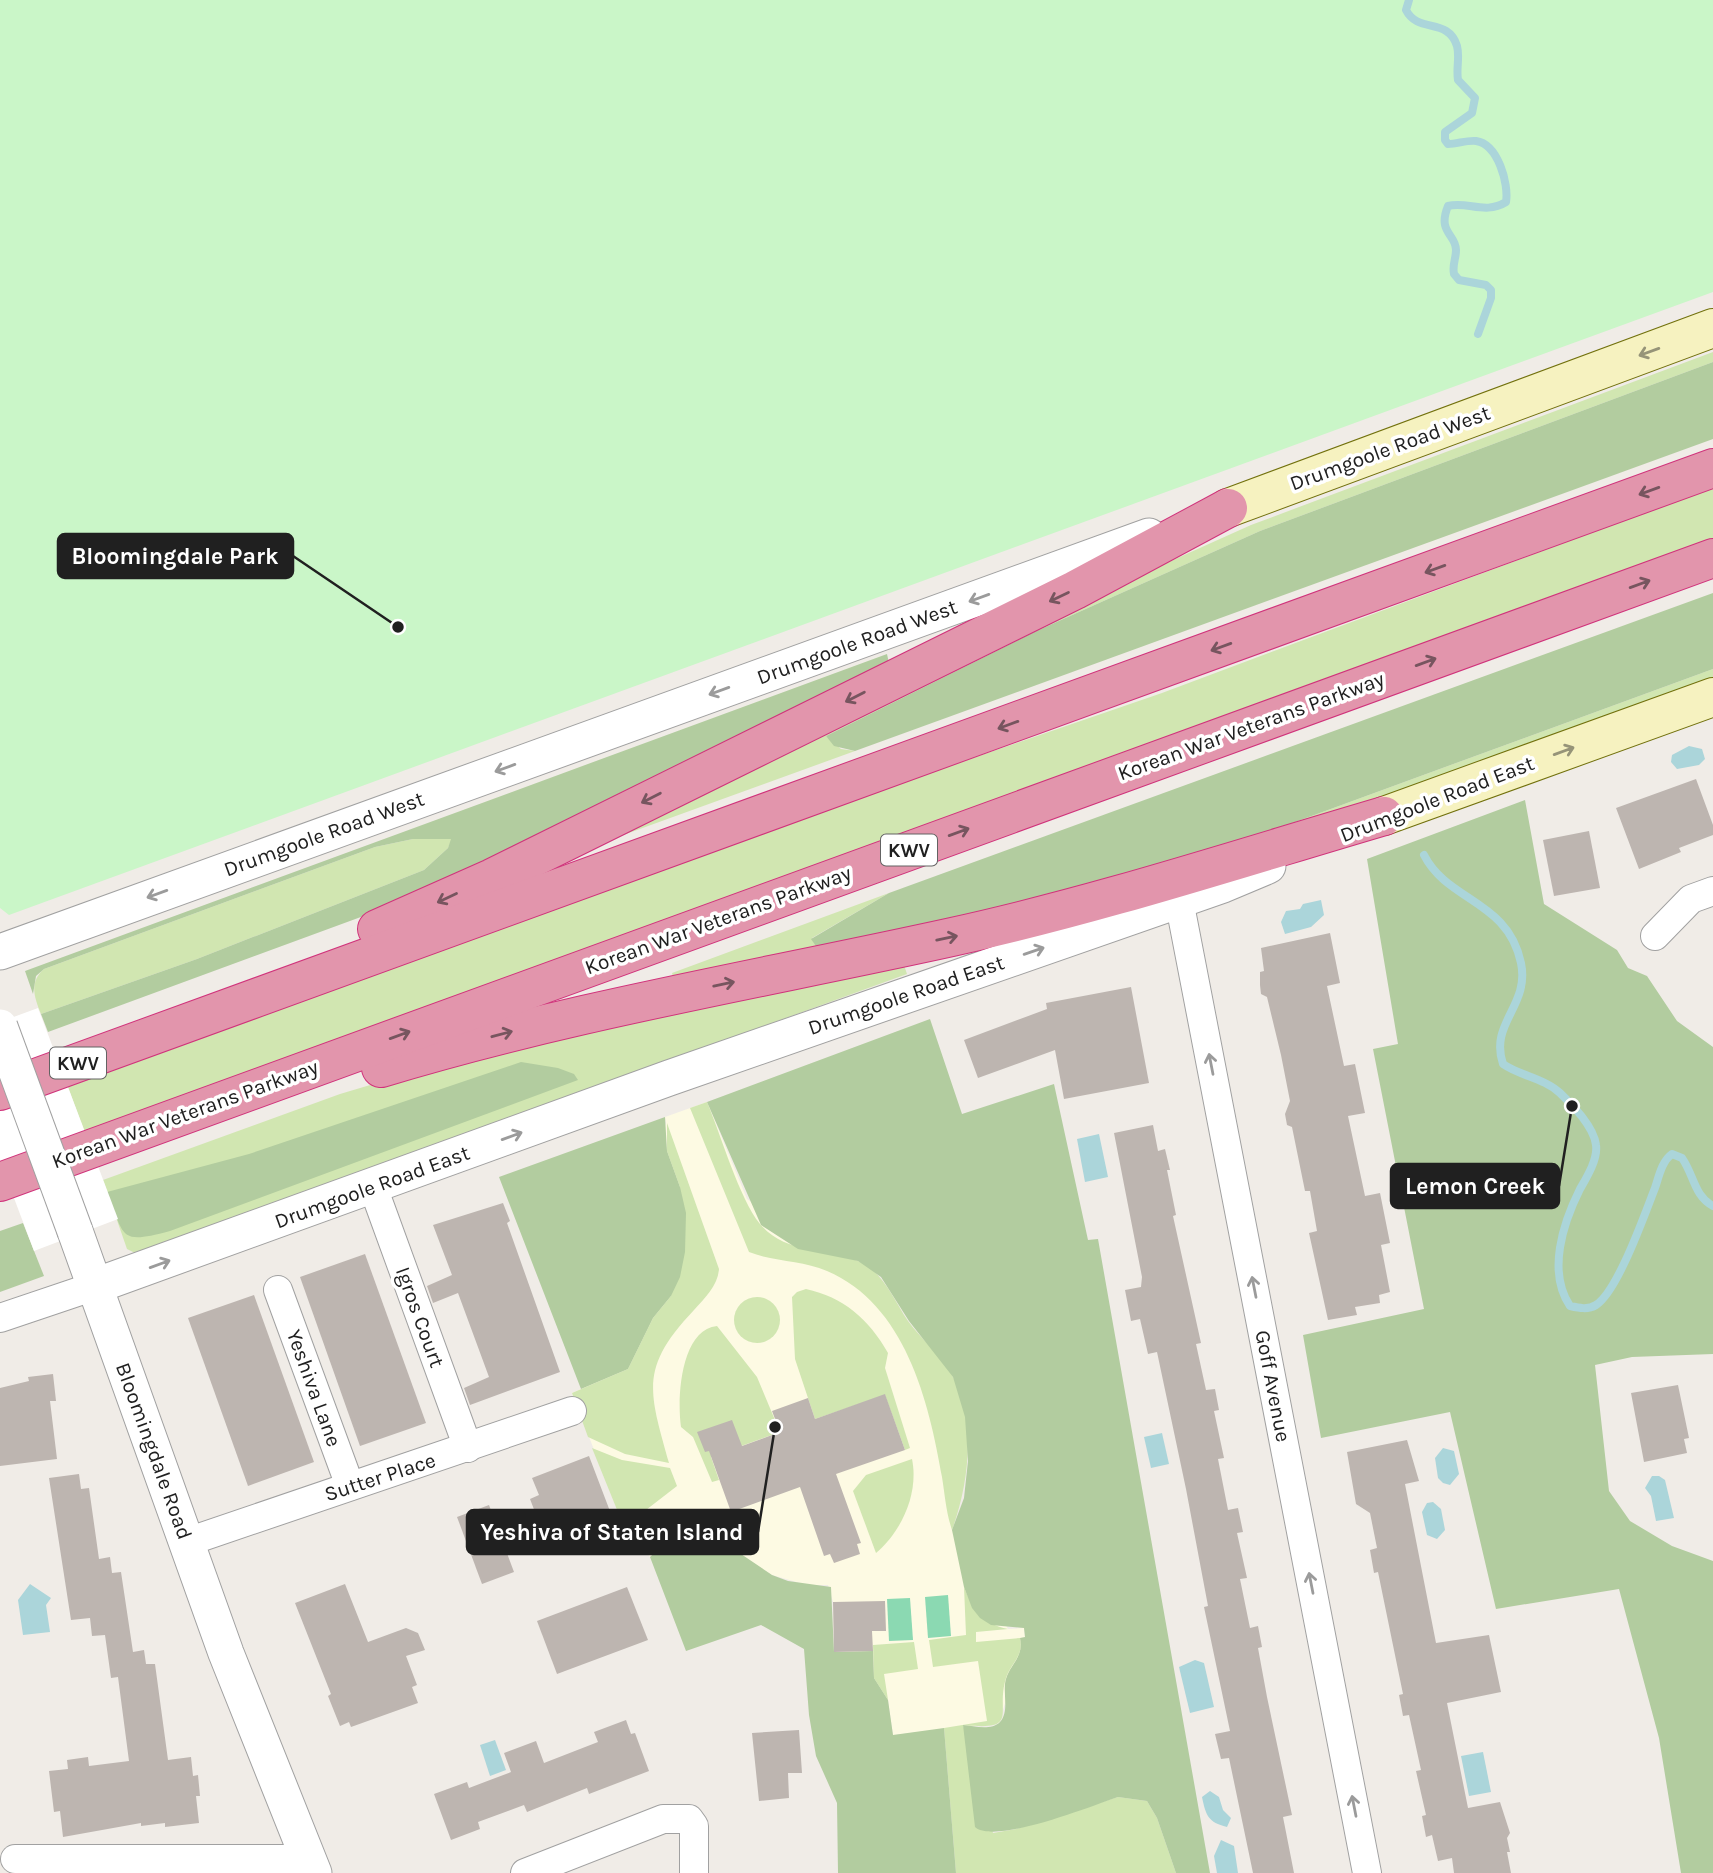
<svg xmlns="http://www.w3.org/2000/svg" width="1713" height="1873" viewBox="0 0 1713 1873" font-family="Karla,sans-serif">
<style>
.education{fill:#fdfae3}
.grass{fill:#d1e6b1}
.forest{fill:#b2cc9f}
.park{fill:#caf6c8}
.pitch{fill:#8bd9b2}
.water{fill:#abd5da}
.pier{fill:#fff}
.lines{fill:none;stroke-linecap:round;stroke-linejoin:round}
.stream{stroke:#abd5da;stroke-width:8}
.building{fill:#bdb5b0}
.minor-casing{stroke:#a1a1a1;stroke-width:30}
.tertiary-casing{stroke:#a1a1a1;stroke-width:37}
.secondary-casing{stroke:#72710d;stroke-width:40}
.motorway-casing{stroke:#d0337b;stroke-width:40}
.minor{stroke:#fff;stroke-width:28}
.tertiary{stroke:#fff;stroke-width:35}
.secondary{stroke:#f6f2c0;stroke-width:38}
.motorway{stroke:#e295ac;stroke-width:38}
.tertiary-bridge-casing{stroke:#a1a1a1;stroke-width:37;stroke-linecap:butt}
.tertiary-bridge{stroke:#fff;stroke-width:35}
.oneway{stroke:#969478}
.oneway2{stroke:#77555f}
.oneway3{stroke:#9b9b9b}
.labels{text-anchor:middle;stroke-width:7;stroke-linejoin:round;paint-order:stroke}
.shield{fill:#fff;stroke:#636363;stroke-width:2}
.shield-label{font-size:19px;font-weight:bold;fill:#202020}
.street-label{font-size:21px;fill:#202020;stroke:#fff}
.leader{fill:none;stroke:#202020;stroke-width:2.5}
.callout-dot{fill:#202020;stroke:#fff;stroke-width:2.5}
.callout{fill:#202020;stroke:#202020;stroke-width:2.5}
.callout-label{font-size:23px;text-anchor:middle;font-weight:bold;fill:#fff}
</style>
<rect width="100%" height="100%" fill="#f0ece7"/>
<path class="education" d="M 707,1102 L 747,1199 L 825,1254 L 936,1352 L 952,1530 L 1008,1629 L 1024,1628 L 1025,1638 L 999,1723 L 893,1735 L 888,1700 L 834,1652 L 833,1602 L 828,1585 L 807,1585 L 772,1575 L 728,1547 L 702,1525 L 661,1546 L 650,1557 L 624,1527 L 572,1393 L 581,1389 L 666,1123 L 665,1117 Z"/>
<g class="grass">
<path d="M 1713,352 L 1713,362 L 1260,531 L 1032,633 L 826,736 L 841,749 L 855,751 L 615,838 L 1162,565 L 1251,525 Z"/>
<path d="M 1713,487 L 1713,544 L 86,1136 L 68,1087 L 900,783 L 1162,693 Z"/>
<path d="M 1713,669 L 1713,678 L 1208,861 L 674,981 L 672,973 L 889,893 L 812,938 L 818,949 L 1213,852 Z"/>
<path d="M 413,839 L 452,839 L 448,848 L 424,870 L 197,959 L 41,1014 C 34,997 29,982 44,969 L 375,847 Z"/>
<path d="M 904,965 L 907,974 L 137,1254 L 127,1249 L 103,1180 L 340,1094 L 424,1069 Z"/>
<path d="M 707,1102 C 721,1135 739,1198 760,1224 C 786,1255 825,1247 858,1261 C 884,1272 893,1299 908,1321 C 922,1340 940,1354 952,1375 C 977,1419 969,1484 952,1530 C 946,1512 945,1496 942,1477 C 929,1401 905,1304 827,1271 C 802,1260 774,1262 749,1252 L 690,1108 Z"/>
<path d="M 667,1123 L 719,1269 C 718,1285 705,1298 694,1310 C 639,1368 649,1391 669,1463 L 625,1454 L 588,1437 L 572,1393 L 628,1369 L 653,1318 L 671,1296 L 680,1187 L 667,1151 Z"/>
<path d="M 806,1289 C 843,1297 869,1319 888,1353 L 885,1368 L 910,1448 L 905,1450 L 885,1395 L 815,1419 L 795,1359 L 792,1297 L 797,1292 Z"/>
<circle cx="757" cy="1320" r="23"/>
<path d="M 717,1326 L 757,1377 L 780,1432 L 711,1457 L 719,1480 L 712,1482 L 693,1437 L 681,1427 C 677,1400 680,1330 717,1326 Z"/>
<path d="M 592,1448 L 622,1460 L 670,1468 L 677,1486 L 624,1527 Z"/>
<path d="M 912,1459 C 919,1493 902,1531 876,1553 L 853,1491 L 866,1475 Z"/>
<path d="M 964,1587 C 973,1610 983,1624 1008,1629 L 976,1632 L 976,1642 L 1020,1638 C 1024,1656 1011,1663 1006,1678 C 995,1714 1021,1731 963,1725 L 993,1833 L 1016,1829 L 1118,1797 L 1147,1801 L 1157,1818 L 1176,1873 L 956,1873 L 944,1728 L 987,1721 L 978,1661 L 933,1667 L 929,1640 L 966,1635 Z"/>
<path d="M 914,1642 L 918,1669 L 884,1674 L 888,1700 L 874,1678 L 873,1645 Z"/>
</g>
<g class="forest">
<path d="M 1713,362 L 1713,439 L 855,751 L 834,746 L 826,736 L 1032,633 L 1260,531 Z"/>
<path d="M 1713,593 L 1713,669 L 1213,852 L 1080,892 L 818,949 L 811,939 L 889,893 Z"/>
<path d="M 887,654 L 890,668 L 467,878 L 48,1032 L 41,1014 L 197,959 L 424,870 L 448,848 L 451,839 L 413,839 L 375,847 L 44,969 L 36,976 L 33,994 L 25,971 Z"/>
<path d="M 1525,800 L 1544,904 L 1617,950 L 1628,968 L 1647,976 L 1677,1021 L 1713,1047 L 1713,1354 L 1632,1357 L 1595,1365 L 1609,1491 L 1630,1521 L 1672,1546 L 1713,1561 L 1713,1873 L 1681,1873 L 1659,1738 L 1619,1589 L 1496,1609 L 1450,1412 L 1321,1438 L 1303,1335 L 1424,1309 L 1373,1049 L 1398,1044 L 1367,859 Z"/>
<path d="M 930,1019 L 962,1114 L 1054,1084 L 1088,1240 L 1098,1239 L 1210,1873 L 1176,1873 L 1157,1818 L 1147,1801 L 1118,1797 C 1091,1806 995,1845 975,1827 L 963,1725 C 974,1726 991,1731 1000,1722 C 1010,1711 1002,1692 1006,1679 C 1011,1663 1024,1657 1020,1638 L 1025,1637 L 1024,1628 L 991,1625 L 980,1618 L 972,1608 L 964,1587 L 952,1530 L 964,1498 L 968,1461 L 965,1417 L 953,1377 L 909,1321 L 881,1277 L 858,1261 L 798,1249 L 761,1225 L 707,1102 Z"/>
<path d="M 521,1062 L 558,1068 L 574,1074 L 578,1080 L 170,1231 C 118,1245 125,1237 107,1192 L 249,1154 Z"/>
<path d="M 665,1117 L 667,1151 L 680,1187 L 686,1213 L 685,1252 L 680,1277 L 671,1296 L 653,1318 L 628,1369 L 581,1389 L 499,1177 Z"/>
<path d="M 23,1223 L 44,1276 L 0,1292 L 0,1231 Z"/>
<path d="M 695,1523 L 772,1575 L 788,1581 L 831,1587 L 834,1652 L 873,1651 L 874,1678 L 888,1700 L 893,1735 L 944,1728 L 956,1873 L 838,1873 L 837,1803 L 816,1756 L 809,1715 L 804,1649 L 761,1625 L 686,1651 L 650,1557 L 683,1527 Z"/>
</g>
<path class="park" d="M 0,0 L 1713,0 L 1713,292 L 9,915 L 0,908 Z"/>
<g class="pitch">
<path d="M 948,1595 L 951,1636 L 928,1638 L 925,1597 Z"/>
<path d="M 910,1598 L 913,1640 L 889,1641 L 887,1599 Z"/>
</g>
<g class="water">
<path d="M 1689,746 L 1702,749 L 1705,759 L 1699,765 L 1677,769 L 1671,762 L 1672,755 Z"/>
<path d="M 1321,900 L 1324,915 L 1311,927 L 1285,934 L 1281,922 L 1286,911 L 1300,909 L 1303,904 Z"/>
<path d="M 1099,1134 L 1108,1177 L 1085,1182 L 1077,1139 Z"/>
<path d="M 1162,1433 L 1169,1464 L 1151,1468 L 1144,1437 Z"/>
<path d="M 1443,1448 L 1454,1451 L 1459,1474 L 1450,1485 L 1443,1483 L 1438,1478 L 1435,1458 Z"/>
<path d="M 1652,1476 L 1659,1476 L 1665,1480 L 1674,1518 L 1656,1521 L 1651,1496 L 1645,1488 Z"/>
<path d="M 1433,1502 L 1441,1509 L 1445,1530 L 1437,1539 L 1427,1535 L 1422,1512 L 1427,1503 Z"/>
<path d="M 30,1584 L 51,1598 L 46,1605 L 50,1632 L 23,1635 L 18,1600 Z"/>
<path d="M 1195,1660 L 1204,1663 L 1214,1707 L 1190,1713 L 1179,1667 Z"/>
<path d="M 495,1740 L 506,1770 L 490,1776 L 480,1745 Z"/>
<path d="M 1483,1752 L 1491,1792 L 1469,1796 L 1461,1756 Z"/>
<path d="M 1210,1791 L 1219,1797 L 1223,1810 L 1231,1818 L 1227,1827 C 1208,1822 1206,1816 1202,1797 Z"/>
<path d="M 1221,1840 L 1234,1846 L 1238,1873 L 1217,1873 L 1214,1856 Z"/>
</g>
<path class="pier" d="M 38,1008 L 118,1219 L 34,1251 L 0,1161 L 0,1022 Z"/>
<g class="lines">
<g class="stream">
<path d="M 1409,0 L 1406,10 C 1418,34 1448,17 1457,46 C 1460,57 1456,68 1458,80 L 1475,98 L 1472,113 L 1445,132 L 1445,140 L 1448,144 C 1457,144 1467,140 1476,141 C 1498,144 1509,184 1506,202 C 1485,215 1468,201 1448,206 C 1437,233 1456,234 1456,250 C 1456,259 1452,265 1454,274 L 1459,280 L 1486,285 L 1491,290 L 1491,298 L 1478,334"/>
<path d="M 1424,855 C 1448,902 1508,900 1521,963 C 1530,1006 1489,1023 1503,1064 C 1520,1076 1544,1078 1560,1093 C 1572,1104 1594,1127 1596,1145 C 1598,1159 1587,1177 1580,1189 C 1563,1223 1547,1272 1570,1306 C 1579,1308 1588,1310 1596,1305 C 1618,1291 1645,1213 1655,1188 C 1659,1176 1662,1161 1672,1154 L 1682,1158 C 1694,1175 1694,1196 1713,1206"/>
</g>
</g>
<g class="building">
<path d="M 1696,779 L 1713,825 L 1713,835 L 1679,848 L 1681,852 L 1639,869 L 1616,808 Z"/>
<path d="M 1589,831 L 1600,888 L 1554,896 L 1543,840 Z"/>
<path d="M 1330,933 L 1340,983 L 1327,986 L 1344,1066 L 1355,1064 L 1365,1113 L 1348,1116 L 1365,1196 L 1380,1193 L 1390,1243 L 1381,1245 L 1390,1292 L 1379,1295 L 1380,1303 L 1355,1307 L 1357,1315 L 1328,1320 L 1309,1233 L 1317,1231 L 1310,1191 L 1305,1191 L 1292,1127 L 1287,1125 L 1285,1114 L 1290,1101 L 1281,1055 L 1267,997 L 1261,994 L 1260,985 L 1260,972 L 1264,971 L 1261,948 Z"/>
<path d="M 1131,987 L 1149,1083 L 1064,1099 L 1055,1050 L 978,1078 L 964,1040 L 1047,1009 L 1046,1003 Z"/>
<path d="M 1153,1125 L 1158,1151 L 1165,1149 L 1170,1170 L 1167,1170 L 1176,1215 L 1173,1216 L 1201,1343 L 1196,1344 L 1206,1390 L 1215,1389 L 1219,1410 L 1214,1411 L 1224,1458 L 1218,1459 L 1228,1510 L 1238,1508 L 1243,1532 L 1237,1533 L 1247,1578 L 1240,1579 L 1250,1628 L 1258,1626 L 1262,1647 L 1258,1648 L 1267,1697 L 1292,1815 L 1283,1817 L 1294,1873 L 1253,1873 L 1229,1758 L 1221,1759 L 1215,1734 L 1230,1731 L 1204,1607 L 1208,1606 L 1186,1489 L 1157,1352 L 1148,1354 L 1140,1319 L 1131,1321 L 1125,1290 L 1141,1287 L 1142,1277 L 1114,1133 Z"/>
<path d="M 503,1203 L 510,1221 L 507,1223 L 560,1372 L 470,1405 L 464,1388 L 489,1377 L 458,1293 L 433,1303 L 427,1286 L 452,1275 L 433,1225 Z"/>
<path d="M 365,1254 L 426,1423 L 360,1446 L 300,1277 Z"/>
<path d="M 254,1295 L 314,1462 L 248,1486 L 188,1318 Z"/>
<path d="M 53,1374 L 56,1401 L 50,1401 L 57,1459 L 0,1466 L 0,1388 L 29,1381 L 28,1377 Z"/>
<path d="M 1678,1385 L 1689,1438 L 1684,1439 L 1687,1453 L 1644,1462 L 1631,1393 Z"/>
<path d="M 885,1394 L 905,1450 L 836,1474 L 861,1543 L 857,1544 L 860,1554 L 834,1563 L 830,1554 L 824,1556 L 800,1487 L 731,1512 L 709,1451 L 705,1452 L 697,1432 L 732,1420 L 742,1446 L 780,1432 L 772,1411 L 808,1398 L 815,1419 Z"/>
<path d="M 1407,1440 L 1419,1481 L 1405,1484 L 1436,1643 L 1489,1635 L 1501,1692 L 1447,1703 L 1468,1808 L 1500,1802 L 1510,1833 L 1507,1838 L 1510,1852 L 1507,1852 L 1511,1873 L 1454,1873 L 1452,1858 L 1438,1861 L 1432,1835 L 1426,1837 L 1422,1816 L 1426,1815 L 1416,1771 L 1421,1770 L 1409,1715 L 1403,1716 L 1399,1695 L 1403,1694 L 1378,1572 L 1374,1573 L 1370,1550 L 1377,1548 L 1370,1513 L 1356,1504 L 1347,1452 Z"/>
<path d="M 589,1456 L 616,1527 L 550,1551 L 530,1499 L 539,1495 L 532,1478 Z"/>
<path d="M 79,1474 L 81,1489 L 89,1488 L 99,1559 L 110,1557 L 112,1573 L 121,1572 L 133,1652 L 144,1650 L 146,1664 L 155,1664 L 168,1760 L 191,1757 L 193,1776 L 198,1775 L 200,1796 L 196,1796 L 199,1823 L 165,1827 L 165,1823 L 141,1826 L 141,1823 L 63,1837 L 60,1811 L 54,1812 L 49,1771 L 68,1769 L 67,1760 L 88,1757 L 89,1766 L 129,1761 L 118,1677 L 111,1678 L 105,1635 L 92,1636 L 90,1618 L 71,1620 L 49,1478 Z"/>
<path d="M 489,1505 L 514,1572 L 482,1584 L 457,1517 Z"/>
<path d="M 345,1584 L 368,1642 L 406,1628 L 418,1633 L 425,1650 L 406,1656 L 417,1685 L 412,1687 L 418,1703 L 351,1727 L 349,1722 L 340,1726 L 328,1696 L 331,1694 L 295,1603 Z"/>
<path d="M 627,1587 L 648,1640 L 557,1674 L 537,1621 Z"/>
<path d="M 885,1601 L 886,1631 L 872,1631 L 873,1651 L 834,1652 L 833,1602 Z"/>
<path d="M 626,1720 L 631,1734 L 635,1733 L 649,1771 L 589,1794 L 587,1788 L 527,1812 L 524,1805 L 478,1822 L 480,1829 L 451,1840 L 434,1794 L 467,1782 L 469,1788 L 511,1772 L 504,1753 L 536,1741 L 544,1763 L 598,1742 L 594,1732 Z"/>
<path d="M 799,1730 L 802,1773 L 788,1773 L 789,1798 L 759,1801 L 752,1733 Z"/>
</g>
<g class="lines">
<g class="minor-casing">
<g id="minor">
<path d="M 1179,900 L 1367,1873"/>
<path d="M 1655,936 L 1691,899 L 1713,891"/>
<path d="M 373,1187 L 468,1448"/>
<path d="M 278,1290 L 350,1486"/>
<path d="M 0,1318 L 95,1286"/>
<path d="M 187,1542 L 572,1411"/>
<path d="M 15,1859 L 308,1859"/>
<path d="M 525,1873 L 663,1819 L 689,1819 L 694,1826 L 694,1873"/>
</g>
</g>
<g class="tertiary-casing">
<g id="tertiary">
<path d="M 0,952 L 1149,536"/>
<path d="M 75,1231 L 226,1653 L 314,1873"/>
<path d="M 95,1286 L 669,1078 L 1223,885 L 1268,866"/>
</g>
</g>
<g class="secondary-casing">
<g id="secondary">
<path d="M 1228,508 L 1713,328"/>
<path d="M 1384,816 L 1713,697"/>
</g>
</g>
<g class="motorway-casing">
<g id="motorway">
<path d="M 377,929 L 492,878 L 1075,590 L 1228,508"/>
<path d="M 381,1068 C 569,1011 761,979 952,937 C 1098,905 1241,858 1384,816"/>
<path d="M 0,1091 L 1713,468"/>
<path d="M 0,1182 L 1713,558"/>
</g>
</g>
<use href="#minor" class="minor"/>
<use href="#tertiary" class="tertiary"/>
<use href="#secondary" class="secondary"/>
<use href="#motorway" class="motorway"/>
<g class="tertiary-bridge-casing">
<path id="tertiary-bridge" d="M 0,1027 L 75,1231"/>
</g>
<use href="#tertiary-bridge" class="tertiary-bridge"/>
</g>
<defs><path id="oneway-shaft" d="M-6 0H5M1.5-3L5.5 0L1.5 3" fill="none" stroke-width="1.6" stroke-linecap="round" stroke-linejoin="round" transform="scale(1.75)"/></defs>
<g class="oneway">
<use href="#oneway-shaft" transform="translate(1649 352) rotate(160)"/>
<use href="#oneway-shaft" transform="translate(1564 751) rotate(-20)"/>
</g>
<g class="oneway2">
<use href="#oneway-shaft" transform="translate(1649 491) rotate(160)"/>
<use href="#oneway-shaft" transform="translate(1435 569) rotate(160)"/>
<use href="#oneway-shaft" transform="translate(1640 584) rotate(-20)"/>
<use href="#oneway-shaft" transform="translate(1059 597) rotate(154)"/>
<use href="#oneway-shaft" transform="translate(1221 647) rotate(160)"/>
<use href="#oneway-shaft" transform="translate(1426 662) rotate(-20)"/>
<use href="#oneway-shaft" transform="translate(855 697) rotate(153)"/>
<use href="#oneway-shaft" transform="translate(1008 725) rotate(160)"/>
<use href="#oneway-shaft" transform="translate(651 798) rotate(153)"/>
<use href="#oneway-shaft" transform="translate(959 832) rotate(-20)"/>
<use href="#oneway-shaft" transform="translate(447 898) rotate(155)"/>
<use href="#oneway-shaft" transform="translate(947 938) rotate(-12)"/>
<use href="#oneway-shaft" transform="translate(724 984) rotate(-12)"/>
<use href="#oneway-shaft" transform="translate(502 1034) rotate(-15)"/>
<use href="#oneway-shaft" transform="translate(400 1035) rotate(-20)"/>
</g>
<g class="oneway3">
<use href="#oneway-shaft" transform="translate(979 598) rotate(160)"/>
<use href="#oneway-shaft" transform="translate(719 691) rotate(160)"/>
<use href="#oneway-shaft" transform="translate(505 768) rotate(160)"/>
<use href="#oneway-shaft" transform="translate(157 894) rotate(160)"/>
<use href="#oneway-shaft" transform="translate(1034 951) rotate(-19)"/>
<use href="#oneway-shaft" transform="translate(1211 1064) rotate(-101)"/>
<use href="#oneway-shaft" transform="translate(512 1136) rotate(-20)"/>
<use href="#oneway-shaft" transform="translate(160 1264) rotate(-20)"/>
<use href="#oneway-shaft" transform="translate(1254 1287) rotate(-101)"/>
<use href="#oneway-shaft" transform="translate(1311 1583) rotate(-101)"/>
<use href="#oneway-shaft" transform="translate(1354 1806) rotate(-101)"/>
</g>
<g class="labels">
<g class="shield">
<rect x="881" y="834.5" width="56" height="31" rx="5"/>
<rect x="50" y="1047.5" width="56" height="31" rx="5"/>
</g>
<g class="shield-label">
<text x="909" y="857">KWV</text>
<text x="78" y="1070">KWV</text>
</g>
<g class="street-label">
<text transform="translate(1390 448) rotate(-20)" y="7">Drumgoole Road West</text>
<text transform="translate(857 642) rotate(-20)" y="7">Drumgoole Road West</text>
<text transform="translate(1251 726) rotate(-20)" y="7">Korean War Veterans Parkway</text>
<text transform="translate(1437 799) rotate(-21)" y="7">Drumgoole Road East</text>
<text transform="translate(324 834) rotate(-20)" y="7">Drumgoole Road West</text>
<text transform="translate(718 920) rotate(-20)" y="7">Korean War Veterans Parkway</text>
<text transform="translate(906 995) rotate(-19)" y="7">Drumgoole Road East</text>
<text transform="translate(185 1114) rotate(-20)" y="7">Korean War Veterans Parkway</text>
<text transform="translate(372 1187) rotate(-20)" y="7">Drumgoole Road East</text>
<text transform="translate(420 1317) rotate(70)" y="7">Igros Court</text>
<text transform="translate(1273 1386) rotate(79)" y="7">Goff Avenue</text>
<text transform="translate(314 1388) rotate(70)" y="7">Yeshiva Lane</text>
<text transform="translate(154 1451) rotate(70)" y="7">Bloomingdale Road</text>
<text transform="translate(380 1477) rotate(-18)" y="7">Sutter Place</text>
</g>
</g>
<path class="leader" d="M398 627L293 556M1572 1106L1559 1186M775 1427L758 1532"/>
<g class="callout-dot">
<circle cx="398" cy="627" r="7"/>
<circle cx="1572" cy="1106" r="7"/>
<circle cx="775" cy="1427" r="7"/>
</g>
<g class="callout">
<rect x="58" y="534" width="235" height="44" rx="7"/>
<rect x="1391" y="1164" width="168" height="44" rx="7"/>
<rect x="467" y="1510" width="291" height="44" rx="7"/>
</g>
<g class="callout-label">
<text x="175" y="564">Bloomingdale Park</text>
<text x="1475" y="1194">Lemon Creek</text>
<text x="612" y="1540">Yeshiva of Staten Island</text>
</g>
</svg>
